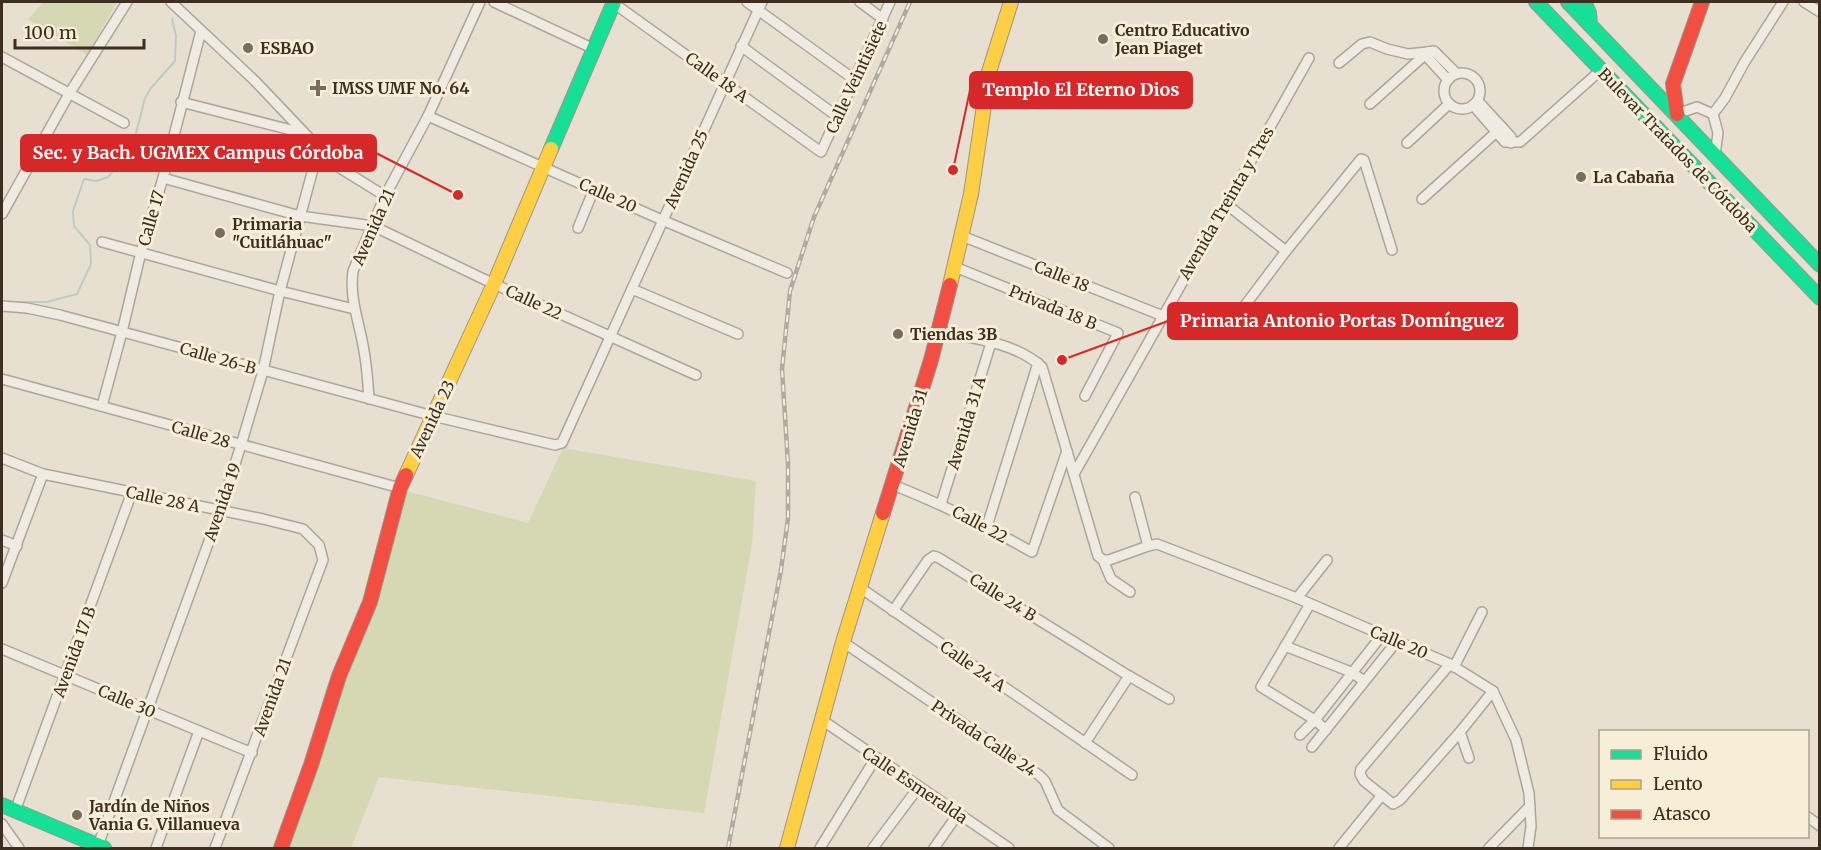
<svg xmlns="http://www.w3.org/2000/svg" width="1821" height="850" viewBox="0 0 1821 850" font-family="Merriweather,serif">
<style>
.green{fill:#d6d7b3}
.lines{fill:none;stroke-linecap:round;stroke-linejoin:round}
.stream{stroke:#bcccc2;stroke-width:2}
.street-casing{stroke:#ada599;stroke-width:12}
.fast-casing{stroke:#9c958a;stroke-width:16}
.slow-casing{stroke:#9c958a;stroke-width:16}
.jam-casing{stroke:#9c958a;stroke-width:16}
.street{stroke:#efebe3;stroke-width:9}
.fast{stroke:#16e098;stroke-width:14}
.slow{stroke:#ffcf43;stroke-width:14}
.jam{stroke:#f24e42;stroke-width:14}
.rail-casing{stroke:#afaaa2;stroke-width:4.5}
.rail{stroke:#f7eed8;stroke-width:2;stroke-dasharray:7;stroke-linecap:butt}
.poi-dot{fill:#786c5e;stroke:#f7eed8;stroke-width:2}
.labels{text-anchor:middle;stroke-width:6;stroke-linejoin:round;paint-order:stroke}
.poi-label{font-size:16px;font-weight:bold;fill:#3d2e20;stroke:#f7eed8;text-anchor:start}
.street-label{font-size:16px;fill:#3d2e20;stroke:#f7eed8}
.leader{fill:none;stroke:#d62828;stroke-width:2}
.callout-dot{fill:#d62828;stroke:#f7eed8;stroke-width:2}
.callout{fill:#d62828;stroke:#d62828;stroke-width:2}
.callout-label{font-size:18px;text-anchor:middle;font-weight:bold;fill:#fff}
</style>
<rect width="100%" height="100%" fill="#e7e0d1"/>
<g class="green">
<path d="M 43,2 L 117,2 L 87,55 L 28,19 Z"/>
<path d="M 563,448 L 756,481 L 752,544 L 704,813 L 379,777 L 351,848 L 283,848 L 402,490 L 528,523 Z"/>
</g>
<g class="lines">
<path class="stream" d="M 12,302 L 47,302 L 77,294 L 91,264 L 90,245 L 74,226 L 73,211 L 84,179 L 97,181 L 108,177 L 132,149 L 145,98 L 151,88 L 175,61 L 176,36 L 172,19"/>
<g class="street-casing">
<g id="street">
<path d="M 171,2 L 255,81 L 335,165 L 385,196"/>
<path d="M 494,2 L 594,49"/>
<path d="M 612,2 L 821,152 L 890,2"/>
<path d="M 747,2 L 855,80"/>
<path d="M 860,2 L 883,19"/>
<path d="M 1804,2 L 1820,12"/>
<path d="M 741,46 L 838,117"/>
<path d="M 2,57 L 124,123"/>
<path d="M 1339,63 L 1362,44 L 1370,42 L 1387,49 L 1408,54 L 1428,52"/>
<circle cx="1462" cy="91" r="18"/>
<path d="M 1448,80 L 1428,58 L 1428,52 L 1434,51 L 1456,73"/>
<path d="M 1478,101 L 1511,137 L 1511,143"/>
<path d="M 181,102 L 303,133"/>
<path d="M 1370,104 L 1428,52"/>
<path d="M 1473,105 L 1505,142 L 1520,142 L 1601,70"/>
<path d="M 1677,114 L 1697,107 L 1713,114 L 1718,133 L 1715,155"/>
<path d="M 1713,114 L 1725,98 L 1744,63 L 1783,2"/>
<path d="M 428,116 L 662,220 L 787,273"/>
<path d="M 1407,143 L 1449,104"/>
<path d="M 163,178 L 300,216 L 373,226 L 494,284 L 696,375"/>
<path d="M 1422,199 L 1502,127"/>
<path d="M 1226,204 L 1286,251"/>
<path d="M 2,214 L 69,94 L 127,2"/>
<path d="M 578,228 L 594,189"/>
<path d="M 962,236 L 1163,316"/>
<path d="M 102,242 L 280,291 L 354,309"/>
<path d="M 955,267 L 1118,333 L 1085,396"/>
<path d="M 632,289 L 738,334"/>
<path d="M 2,306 L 27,308 L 60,315 L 433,416 L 555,445 L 562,443 L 762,2"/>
<path d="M 939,331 C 973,339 1015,342 1042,367 L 1098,556 L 1103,560 L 1109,560 L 1148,546 L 1157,544 L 1297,598 L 1450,664 L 1493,691 L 1516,740 L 1529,793 L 1531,826 L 1528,848"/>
<path d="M 1225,332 L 1286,251 L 1361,159 L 1364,160 L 1392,250"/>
<path d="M 2,379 L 400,488"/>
<path d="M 369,399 C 368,383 367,367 364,351 C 360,324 349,299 353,271 L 385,196 L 428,116 L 480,2"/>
<path d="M 102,406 L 122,332 L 141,252 L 163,178 L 201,31"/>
<path d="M 2,458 L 43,474 L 263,519 L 303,529 L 319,545 L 323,560 L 215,848"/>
<path d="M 1074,474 L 1309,58"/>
<path d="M 893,485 C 942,504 986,526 1032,552 L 1067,451"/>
<path d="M 1135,497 L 1148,546"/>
<path d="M 941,504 L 991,343"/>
<path d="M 987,526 L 1038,363"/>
<path d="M 2,540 L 17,546"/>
<path d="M 1103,560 L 1111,579 L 1130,592"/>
<path d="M 2,583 L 43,474"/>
<path d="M 862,589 L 1132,775"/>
<path d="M 1297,598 L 1327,560"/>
<path d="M 1310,604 L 1261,687 L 1315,720 L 1326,730"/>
<path d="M 893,611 L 928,560 L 934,556 L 939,558 L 1129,676 L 1169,699"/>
<path d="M 843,642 L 1039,775 L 1045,781 L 1058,810 L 1109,848"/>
<path d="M 1285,646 L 1351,672 L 1364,681"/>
<path d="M 2,649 L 252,753"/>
<path d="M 1450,664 L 1361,769 L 1360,774 L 1364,781 L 1393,804 L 1400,800 L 1460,732 L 1493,691"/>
<path d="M 1454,667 L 1482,612"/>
<path d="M 822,720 L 1009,848"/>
<path d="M 1460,732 L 1469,758"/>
<path d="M 1300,735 L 1315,720 L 1382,635"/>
<path d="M 1085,743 L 1129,676"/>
<path d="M 1312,747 L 1397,641"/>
<path d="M 15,811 L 132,492"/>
<path d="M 1808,817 L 1820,826"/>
<path d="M 2,824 L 19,848"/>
<path d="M 97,848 L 220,511 L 241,445 L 263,371 L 280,291 L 319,147"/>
<path d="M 156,848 L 199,731"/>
<path d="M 820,848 L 875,759"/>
<path d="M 873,848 L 918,788"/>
<path d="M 934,848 L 958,814"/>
<path d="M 1339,848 L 1382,795"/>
<path d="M 1489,848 L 1530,806"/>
</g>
</g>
<g class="fast-casing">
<g id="fast">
<path d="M 1536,2 L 1820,298"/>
<path d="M 1568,2 L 1820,265"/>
<path d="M 1584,2 L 1589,13 L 1590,25"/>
<path d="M 551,149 L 614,2"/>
<path d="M 2,805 L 104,848"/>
</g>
</g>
<g class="slow-casing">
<g id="slow">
<path d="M 950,285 L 971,194 L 989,72 L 1011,2"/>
<path d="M 406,475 L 494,284 L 551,149"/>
<path d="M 787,848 L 843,642 L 883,513"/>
</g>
</g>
<g class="jam-casing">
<g id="jam">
<path d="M 1677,114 L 1673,84 L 1702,2"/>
<path d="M 883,513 L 931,360 L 950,285"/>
<path d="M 281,848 L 311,765 L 339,676 L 370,602 L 400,488 L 406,475"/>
</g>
</g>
<use href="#street" class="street"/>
<use href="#fast" class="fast"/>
<use href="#slow" class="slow"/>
<use href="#jam" class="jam"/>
<g class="rail-casing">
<path id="rail" d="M 728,848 L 781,570 L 788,518 L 788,464 L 782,369 L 790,291 L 814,217 L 910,2"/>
</g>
<use href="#rail" class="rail"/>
</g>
<g class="poi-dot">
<circle cx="1103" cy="39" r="6"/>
<circle cx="248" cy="48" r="6"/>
<path d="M315 79h6v6h6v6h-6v6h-6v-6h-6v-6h6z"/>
<circle cx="1581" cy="177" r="6"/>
<circle cx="220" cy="233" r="6"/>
<circle cx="898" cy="334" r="6"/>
<circle cx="77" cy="815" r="6"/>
</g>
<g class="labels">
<g class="poi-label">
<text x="1115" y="36">Centro Educativo<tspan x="1115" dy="18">Jean Piaget</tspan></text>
<text x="260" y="54">ESBAO</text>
<text x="332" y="94">IMSS UMF No. 64</text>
<text x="1593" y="183">La Cabaña</text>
<text x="232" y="230">Primaria<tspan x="232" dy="18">"Cuitláhuac"</tspan></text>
<text x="910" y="340">Tiendas 3B</text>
<text x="89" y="812">Jardín de Niños<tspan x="89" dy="18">Vania G. Villanueva</tspan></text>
</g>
<g class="street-label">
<text transform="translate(717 77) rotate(36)" y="6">Calle 18 A</text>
<text transform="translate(856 77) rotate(-65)" y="6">Calle Veintisiete</text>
<text transform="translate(1678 150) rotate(46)" y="6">Bulevar Tratados de Córdoba</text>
<text transform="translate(686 169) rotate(-66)" y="6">Avenida 25</text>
<text transform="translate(608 195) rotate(24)" y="6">Calle 20</text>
<text transform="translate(1226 203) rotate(-60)" y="6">Avenida Treinta y Tres</text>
<text transform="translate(151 218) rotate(-74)" y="6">Calle 17</text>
<text transform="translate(373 227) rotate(-66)" y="6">Avenida 21</text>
<text transform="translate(1062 276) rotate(22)" y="6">Calle 18</text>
<text transform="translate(534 302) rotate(25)" y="6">Calle 22</text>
<text transform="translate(1053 307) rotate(22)" y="6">Privada 18 B</text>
<text transform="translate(218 358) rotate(16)" y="6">Calle 26-B</text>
<text transform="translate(432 419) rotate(-65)" y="6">Avenida 23</text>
<text transform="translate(966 423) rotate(-73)" y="6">Avenida 31 A</text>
<text transform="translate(910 428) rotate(-73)" y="6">Avenida 31</text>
<text transform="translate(201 434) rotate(16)" y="6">Calle 28</text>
<text transform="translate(163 499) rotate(12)" y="6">Calle 28 A</text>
<text transform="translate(222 502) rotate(-71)" y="6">Avenida 19</text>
<text transform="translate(980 524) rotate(28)" y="6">Calle 22</text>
<text transform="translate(1003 597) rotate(32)" y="6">Calle 24 B</text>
<text transform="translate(1399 642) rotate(23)" y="6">Calle 20</text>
<text transform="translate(74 652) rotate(-70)" y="6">Avenida 17 B</text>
<text transform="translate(973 666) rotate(35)" y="6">Calle 24 A</text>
<text transform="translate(272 697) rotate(-70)" y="6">Avenida 21</text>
<text transform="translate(127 701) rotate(23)" y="6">Calle 30</text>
<text transform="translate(984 738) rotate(34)" y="6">Privada Calle 24</text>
<text transform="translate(915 785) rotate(34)" y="6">Calle Esmeralda</text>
</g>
</g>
<path class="leader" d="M953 170L970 90M458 195L376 153M1062 360L1168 321"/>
<g class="callout-dot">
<circle cx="953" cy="170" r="6"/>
<circle cx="458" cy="195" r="6"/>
<circle cx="1062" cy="360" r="6"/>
</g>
<g class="callout">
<rect x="970" y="72" width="222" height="36" rx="6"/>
<rect x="21" y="135" width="355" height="36" rx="6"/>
<rect x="1168" y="303" width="349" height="36" rx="6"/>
</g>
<g class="callout-label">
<text x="1081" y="96">Templo El Eterno Dios</text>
<text x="198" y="159">Sec. y Bach. UGMEX Campus Córdoba</text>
<text x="1342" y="327">Primaria Antonio Portas Domínguez</text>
</g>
<rect width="1821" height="850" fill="none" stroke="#3d2e20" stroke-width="6"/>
<rect x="1599" y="730" width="210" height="108" fill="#f7eed8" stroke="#ada18e" stroke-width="1.5"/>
<rect x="1611" y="750" width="30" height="9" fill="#16e098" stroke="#ada18e" stroke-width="1.5"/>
<text x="1653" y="760" font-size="18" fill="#3d2e20">Fluido</text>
<rect x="1611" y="780" width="30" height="9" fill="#ffcf43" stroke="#ada18e" stroke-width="1.5"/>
<text x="1653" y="790" font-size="18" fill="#3d2e20">Lento</text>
<rect x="1611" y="810" width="30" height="9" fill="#f24e42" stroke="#ada18e" stroke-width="1.5"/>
<text x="1653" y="820" font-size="18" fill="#3d2e20">Atasco</text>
<path d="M15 39v9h129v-9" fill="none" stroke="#3d2e20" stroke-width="3"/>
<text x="24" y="39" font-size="18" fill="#3d2e20" stroke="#f7eed8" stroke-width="4.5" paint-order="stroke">100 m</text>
</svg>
